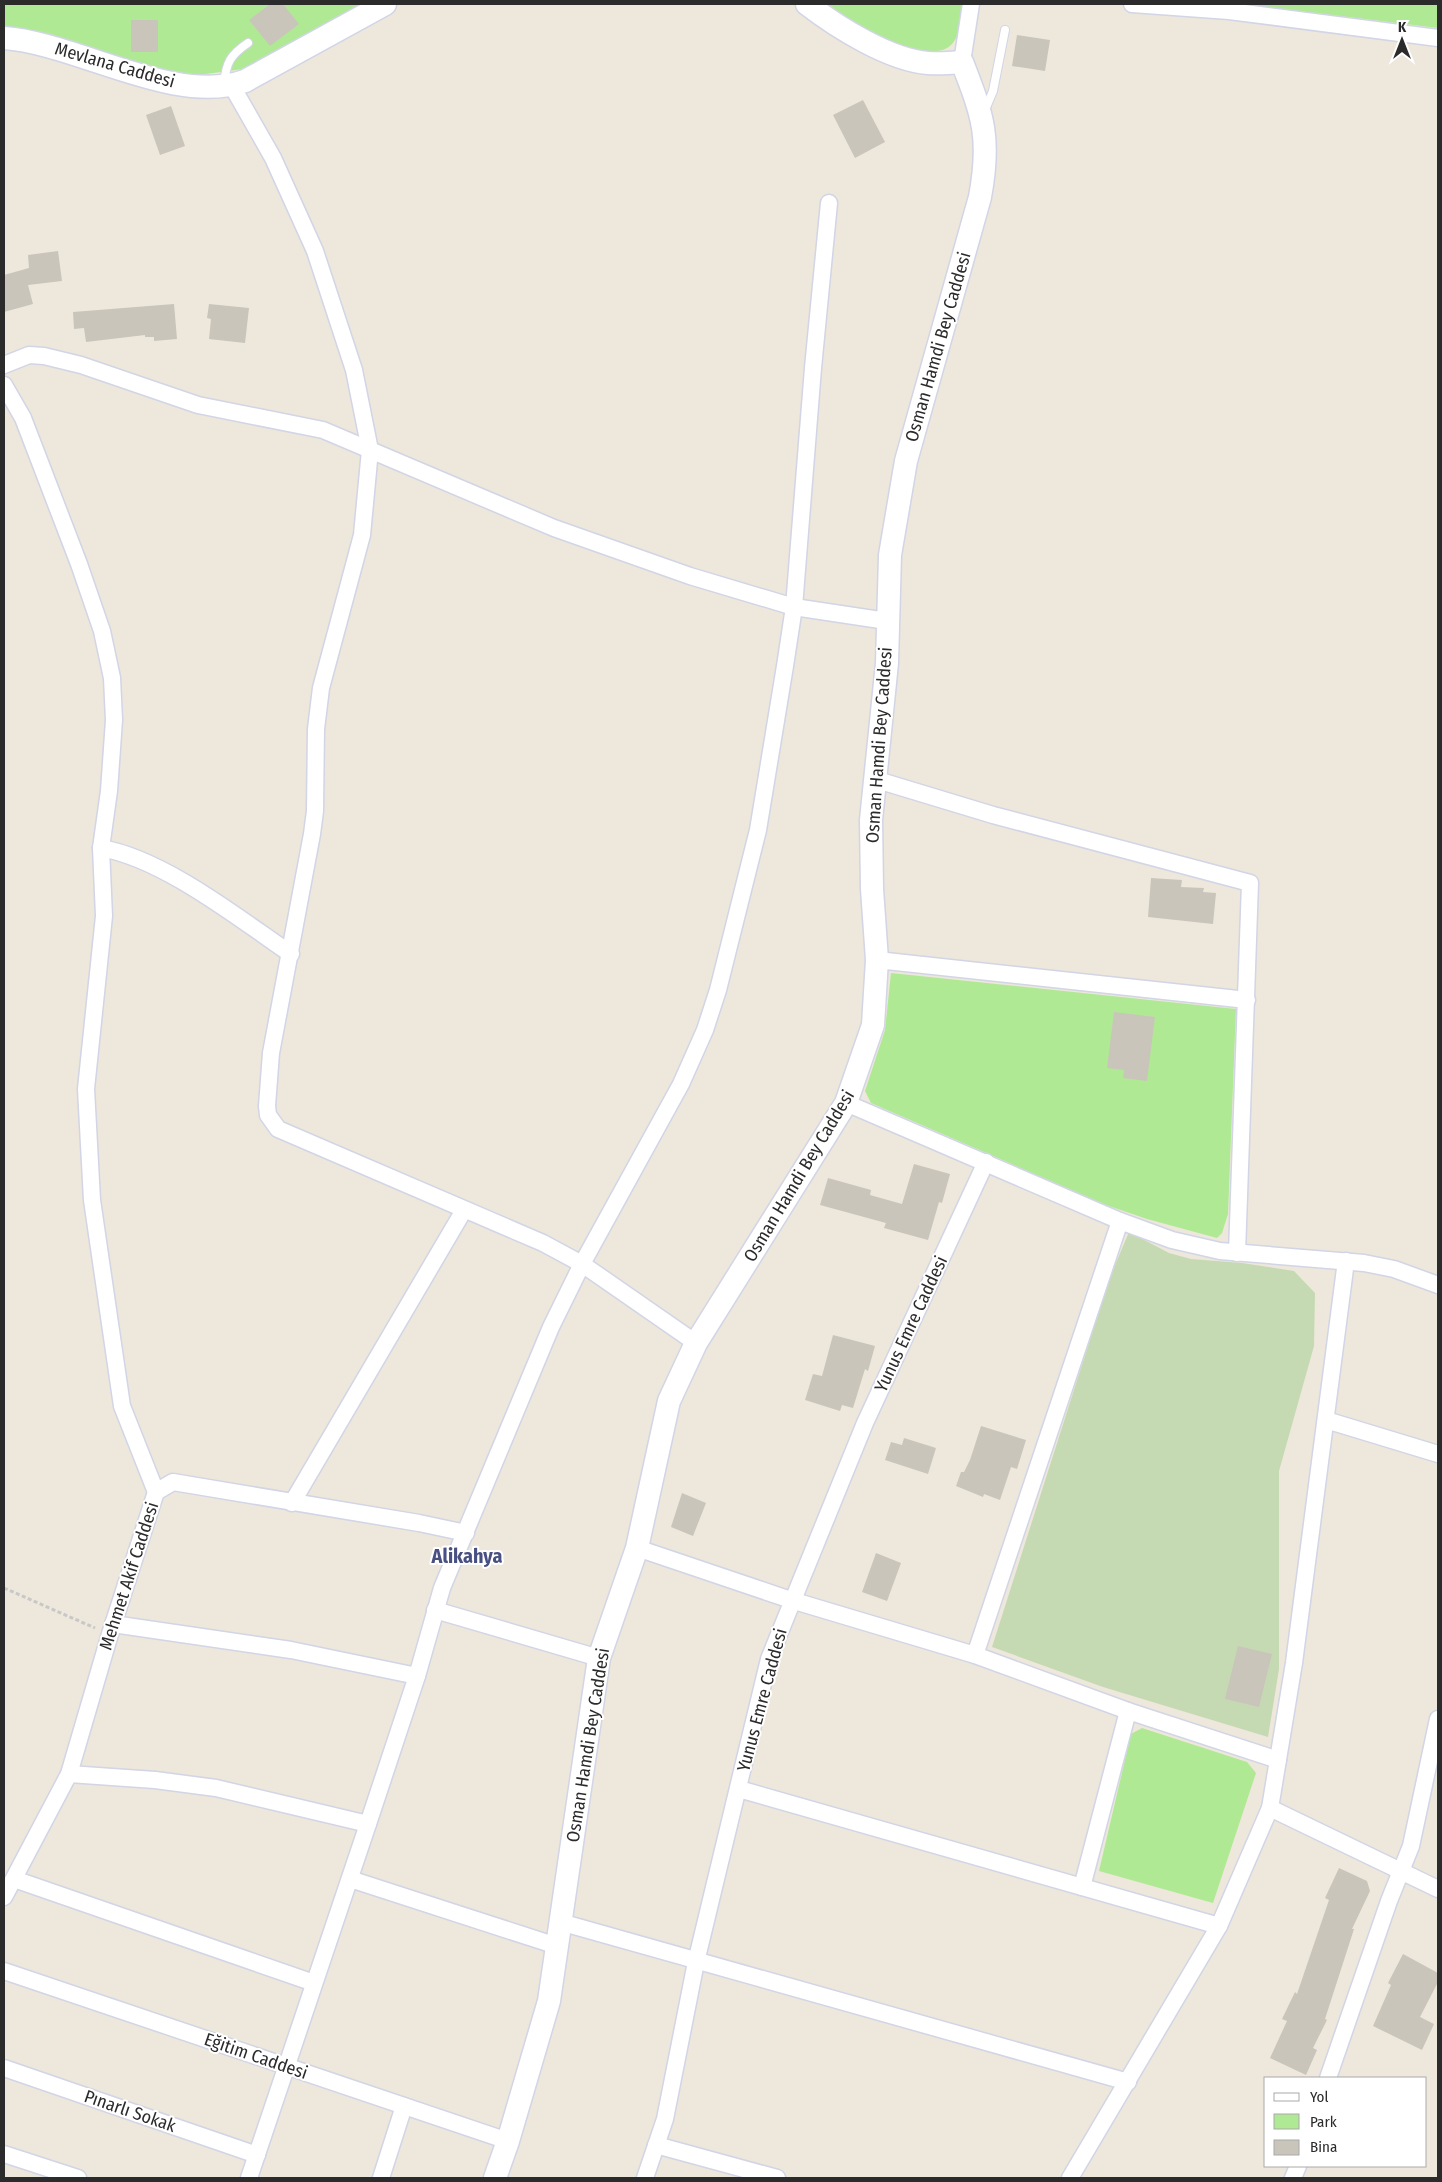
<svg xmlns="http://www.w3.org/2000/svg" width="1442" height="2182" viewBox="0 0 1442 2182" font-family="'Fira Sans Condensed',sans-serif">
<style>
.green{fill:#b0e994}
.cemetery{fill:#c5dab2}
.building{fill:#c9c5bb}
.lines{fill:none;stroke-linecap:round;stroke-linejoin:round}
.lane-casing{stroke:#d1d5e5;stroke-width:10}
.street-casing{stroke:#d1d5e5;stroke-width:19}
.secondary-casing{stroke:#d1d5e5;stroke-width:25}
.path{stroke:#c8c8c8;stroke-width:3;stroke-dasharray:4 2.5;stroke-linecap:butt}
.lane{stroke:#fff;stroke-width:8}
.street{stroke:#fff;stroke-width:16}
.secondary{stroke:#fff;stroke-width:22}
.labels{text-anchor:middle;stroke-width:4;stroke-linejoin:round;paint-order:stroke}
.street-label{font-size:18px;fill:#2b2b2b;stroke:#fff}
.quarter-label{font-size:20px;font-weight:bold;fill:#475080;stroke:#fff}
</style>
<rect width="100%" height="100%" fill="#eee7dc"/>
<g class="green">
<path d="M 4,4 L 368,4 L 250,68 L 199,75 L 163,71 L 109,56 L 51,34 L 4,29 Z"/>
<path d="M 825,4 L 963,4 C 963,17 961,34 952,44 C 927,71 848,18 825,4 Z"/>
<path d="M 1242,4 L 1438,4 L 1438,28 Z"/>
<path d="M 891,973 L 1236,1009 L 1228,1214 L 1222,1233 L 1217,1238 L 1147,1219 L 1106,1205 L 871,1103 L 865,1091 L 885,1030 Z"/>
<path d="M 1142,1728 L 1247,1762 L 1256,1773 L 1213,1903 L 1099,1871 L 1131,1734 Z"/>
</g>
<path class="cemetery" d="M 1129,1232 L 1169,1253 L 1191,1259 L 1242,1263 L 1294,1271 L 1315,1293 L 1314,1346 L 1279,1471 L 1279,1669 L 1268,1737 L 1103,1687 L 992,1647 L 1110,1277 Z"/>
<g class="building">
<path d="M 270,4 L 283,4 L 299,24 L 270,46 L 249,20 Z"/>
<rect x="131" y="20" width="27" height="32"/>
<path d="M 1017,35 L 1050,40 L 1045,71 L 1012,66 Z"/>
<path d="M 863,100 L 885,142 L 855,158 L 833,115 Z"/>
<path d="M 171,106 L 185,146 L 160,155 L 146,115 Z"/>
<path d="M 58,251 L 62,281 L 28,285 L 33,304 L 4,312 L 4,275 L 29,268 L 28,255 Z"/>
<path d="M 174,304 L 177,339 L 154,341 L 154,337 L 145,337 L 145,335 L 86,342 L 84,328 L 74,329 L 73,312 Z"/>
<path d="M 209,304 L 249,308 L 245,343 L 209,339 L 211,319 L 207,318 Z"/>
<path d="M 1151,878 L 1182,880 L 1181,887 L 1204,888 L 1203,892 L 1216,893 L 1213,924 L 1148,917 Z"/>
<path d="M 1114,1012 L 1155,1017 L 1147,1081 L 1123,1078 L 1124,1070 L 1107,1068 Z"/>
<path d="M 914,1164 L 950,1174 L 942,1203 L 939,1202 L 928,1240 L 884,1228 L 886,1223 L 820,1205 L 828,1178 L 871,1190 L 870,1195 L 902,1204 Z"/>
<path d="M 833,1335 L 875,1346 L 868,1371 L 865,1369 L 853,1408 L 842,1405 L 840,1411 L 805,1400 L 813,1374 L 822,1376 Z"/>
<path d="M 981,1426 L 1026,1440 L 1017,1469 L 1011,1467 L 1000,1500 L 984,1494 L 983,1497 L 956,1486 L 961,1472 L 964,1472 L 970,1460 Z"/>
<path d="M 904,1438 L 936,1448 L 928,1474 L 885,1460 L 891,1442 L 902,1445 Z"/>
<path d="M 682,1493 L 706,1503 L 693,1536 L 671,1527 Z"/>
<path d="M 876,1553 L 901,1563 L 887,1601 L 862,1592 Z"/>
<path d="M 1238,1646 L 1272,1654 L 1259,1707 L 1225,1699 Z"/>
<path d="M 1339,1868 L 1367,1881 L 1370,1891 L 1352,1929 L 1354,1929 L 1325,2019 L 1327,2020 L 1313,2048 L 1317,2050 L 1306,2075 L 1270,2058 L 1287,2021 L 1282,2019 L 1295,1992 L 1297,1994 L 1329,1900 L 1325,1898 Z"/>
<path d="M 1403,1954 L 1438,1973 L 1438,1982 L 1420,2017 L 1434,2024 L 1422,2050 L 1373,2026 L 1391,1985 L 1388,1983 Z"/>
</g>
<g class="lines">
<g class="lane-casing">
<g id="lane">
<path d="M 224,84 C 226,63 230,55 248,43"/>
<path d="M 985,110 L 993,91 L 1005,30"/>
</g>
</g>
<g class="street-casing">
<g id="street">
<path d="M 1132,4 L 1229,11 L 1438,38"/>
<path d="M 962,62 L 971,4"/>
<path d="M 232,86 L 273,158 L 315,251 L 354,370 L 370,450 L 362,535 L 321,688 L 316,729 L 315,811 L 312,834 L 271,1053 L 267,1106 L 268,1115 L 278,1129 L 543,1243 L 582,1264 L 696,1343"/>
<path d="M 4,365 L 29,355 L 44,356 L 81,365 L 198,405 L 323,430 L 554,528 L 690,576 L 794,607 L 887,621"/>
<path d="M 4,385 L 23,418 L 79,564 L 102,631 L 112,678 L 114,720 L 109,791 L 101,848 L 104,916 L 86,1089 L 92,1200 L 122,1406 L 156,1492"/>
<path d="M 874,779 L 993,815 L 1250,883 L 1237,1253"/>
<path d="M 101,848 C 164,859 238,918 291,954"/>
<path d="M 877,960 L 1247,1000"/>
<path d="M 846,1103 L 1120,1221 L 1172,1240 L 1220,1251 L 1364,1263 L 1394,1269 L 1438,1285"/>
<path d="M 1326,1420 L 1438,1454"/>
<path d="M 292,1503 L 464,1210"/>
<path d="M 637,1548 L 791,1600 L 975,1655 L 1128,1711 L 1278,1760"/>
<path d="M 435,1610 L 599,1658"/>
<path d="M 113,1624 L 291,1650 L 417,1676"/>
<path d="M 975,1655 L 1120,1221"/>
<path d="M 69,1774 L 155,1780 L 216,1788 L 368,1824 L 417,1676 L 442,1588 L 551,1327 L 582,1264 L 681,1084 L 705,1030 L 718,990 L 758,830 L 785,666 L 794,607 L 813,368 L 829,203"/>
<path d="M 739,1789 L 1219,1926"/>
<path d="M 1270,1808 L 1438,1889"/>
<path d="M 14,1879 L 314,1983"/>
<path d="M 350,1879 L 557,1946"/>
<path d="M 1082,1887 L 1128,1711"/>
<path d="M 4,1897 L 69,1774 L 110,1634 L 156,1492 L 173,1482 L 419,1523 L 466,1533"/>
<path d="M 560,1922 L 1128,2082"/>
<path d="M 4,1971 L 508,2141"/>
<path d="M 4,2068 L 257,2155"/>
<path d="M 1328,2078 L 1389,1901 L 1411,1846 L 1438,1719"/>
<path d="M 656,2145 L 777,2178"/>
<path d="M 4,2154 L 78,2178"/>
<path d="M 249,2178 L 368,1824"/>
<path d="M 381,2178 L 404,2106"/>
<path d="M 645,2178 L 665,2119 L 696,1962 L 769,1659 L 865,1423 L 986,1162"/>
<path d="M 1070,2178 L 1219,1926 L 1270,1808 L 1294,1663 L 1346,1261"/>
<path d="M 1293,2178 L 1298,2166"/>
</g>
</g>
<g class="secondary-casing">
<g id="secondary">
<path d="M 4,38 C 77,43 174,106 245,81 L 385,4"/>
<path d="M 495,2178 L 508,2141 L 549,2001 L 599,1658 L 637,1548 L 669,1401 L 696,1343 L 846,1103 L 873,1025 L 877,960 L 872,889 L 871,820 L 887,663 L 890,555 L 906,461 L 980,197 C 991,138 983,116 962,62 C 951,63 939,64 928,63 C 889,60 837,27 807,4"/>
</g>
</g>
<path class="path" d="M 4,1588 L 95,1628"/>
<use href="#lane" class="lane"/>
<use href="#street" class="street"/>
<use href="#secondary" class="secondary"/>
</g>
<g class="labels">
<g class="street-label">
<text transform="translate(115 65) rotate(16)" y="6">Mevlana Caddesi</text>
<text transform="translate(938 347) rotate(-74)" y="6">Osman Hamdi Bey Caddesi</text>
<text transform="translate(879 745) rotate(-86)" y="6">Osman Hamdi Bey Caddesi</text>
<text transform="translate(799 1176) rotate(-59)" y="6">Osman Hamdi Bey Caddesi</text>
<text transform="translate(911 1324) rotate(-65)" y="6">Yunus Emre Caddesi</text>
<text transform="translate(129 1576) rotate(-72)" y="6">Mehmet Akif Caddesi</text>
<text transform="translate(762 1700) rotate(-75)" y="6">Yunus Emre Caddesi</text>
<text transform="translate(588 1745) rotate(-81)" y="6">Osman Hamdi Bey Caddesi</text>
<text transform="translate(256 2056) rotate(19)" y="6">Eğitim Caddesi</text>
<text transform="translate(130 2111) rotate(19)" y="6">Pınarlı Sokak</text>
</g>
<g class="quarter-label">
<text x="467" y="1563">Alikahya</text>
</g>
</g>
<rect width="1442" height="2182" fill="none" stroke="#2b2b2b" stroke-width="10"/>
<rect x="1264" y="2077" width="162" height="90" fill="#ffffff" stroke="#aaaaaa"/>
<rect x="1274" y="2093" width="25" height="8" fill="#ffffff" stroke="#aaaaaa"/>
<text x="1310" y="2102" font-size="15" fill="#2b2b2b">Yol</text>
<rect x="1274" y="2114" width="25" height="15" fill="#b0e994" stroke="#aaaaaa"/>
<text x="1310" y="2127" font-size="15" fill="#2b2b2b">Park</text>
<rect x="1274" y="2140" width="25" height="15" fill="#c9c5bb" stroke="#aaaaaa"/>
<text x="1310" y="2152" font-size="15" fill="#2b2b2b">Bina</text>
<g transform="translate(1402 40)" stroke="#ffffff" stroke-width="4" paint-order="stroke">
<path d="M0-4L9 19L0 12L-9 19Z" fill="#2b2b2b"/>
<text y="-8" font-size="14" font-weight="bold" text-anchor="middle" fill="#2b2b2b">K</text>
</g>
</svg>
